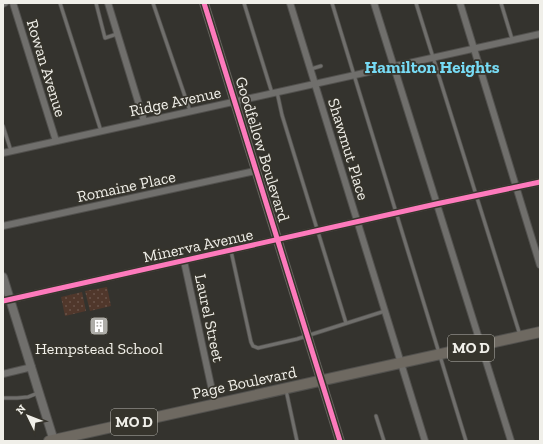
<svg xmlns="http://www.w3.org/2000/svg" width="543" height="444" viewBox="0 0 543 444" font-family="'Zilla Slab',serif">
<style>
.grass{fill:url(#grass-dots)}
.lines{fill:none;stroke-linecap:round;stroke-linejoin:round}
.service-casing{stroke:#52514e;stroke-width:4.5}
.minor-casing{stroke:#52514e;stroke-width:8}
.tertiary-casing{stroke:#52514e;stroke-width:10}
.secondary-casing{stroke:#52514e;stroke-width:10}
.primary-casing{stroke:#52514e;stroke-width:12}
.service{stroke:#706f6c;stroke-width:3}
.minor{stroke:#706f6c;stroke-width:6}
.tertiary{stroke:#706f6c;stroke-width:8}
.secondary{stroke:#74716a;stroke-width:9}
.primary{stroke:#6e6961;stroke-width:10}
.cycleway-casing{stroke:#36342c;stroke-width:8}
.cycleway{stroke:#fd7abc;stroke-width:5}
.labels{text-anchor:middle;stroke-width:3.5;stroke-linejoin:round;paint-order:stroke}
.shield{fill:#36342c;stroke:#b8b7b0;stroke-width:1}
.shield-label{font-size:15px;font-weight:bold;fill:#f0efe9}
.street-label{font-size:16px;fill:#f0efe9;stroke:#36342c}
.poi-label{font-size:16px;fill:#f0efe9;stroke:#36342c}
.neighbourhood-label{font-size:17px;font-weight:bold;fill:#77dbf5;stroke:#36342c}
</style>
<defs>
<pattern id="grass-dots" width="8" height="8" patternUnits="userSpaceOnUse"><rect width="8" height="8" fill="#50372b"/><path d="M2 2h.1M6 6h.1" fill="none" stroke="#6a544a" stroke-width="1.8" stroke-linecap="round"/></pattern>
</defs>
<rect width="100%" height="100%" fill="#34332e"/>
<g class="grass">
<path d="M 107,287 L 111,306 L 90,311 L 85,291 Z"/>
<path d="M 82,292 L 86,311 L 65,316 L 61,297 Z"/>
</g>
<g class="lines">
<g class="service-casing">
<g id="service">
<path d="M 60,3 L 101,131"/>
<path d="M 96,3 L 105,38 L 117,34"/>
<path d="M 153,3 L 190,111"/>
<path d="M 244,3 L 272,93"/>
<path d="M 332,3 L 466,441"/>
<path d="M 416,3 L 520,335"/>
<path d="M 501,3 L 512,39"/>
<path d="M 311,69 L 321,66"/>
<path d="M 277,92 L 282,115 L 346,323"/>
<path d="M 3,126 L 11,151"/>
<path d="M 231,251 L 251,342 L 253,346 L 258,348 L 297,339 L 385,311"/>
<path d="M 286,390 L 297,441"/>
<path d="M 3,398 L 17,398 L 28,397 L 38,393"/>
<path d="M 376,416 L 384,441"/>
</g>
</g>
<g class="minor-casing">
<g id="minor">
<path d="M 13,3 L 56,141"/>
<path d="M 108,3 L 144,121"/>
<path d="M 290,3 L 425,441"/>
<path d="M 374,3 L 511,441"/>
<path d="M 460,3 L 540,265"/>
<path d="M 3,4 L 5,3"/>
<path d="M 3,153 L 540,34"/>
<path d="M 3,226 L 255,171"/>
<path d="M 184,261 L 215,404"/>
<path d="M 3,301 L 436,204 L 540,182"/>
<path d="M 3,374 L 32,367"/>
</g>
</g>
<g class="tertiary-casing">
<path id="tertiary" d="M 3,277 L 54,441"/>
</g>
<g class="secondary-casing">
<path id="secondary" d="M 204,3 L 340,441"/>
</g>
<g class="primary-casing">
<path id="primary" d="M 49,441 L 540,332"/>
</g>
<use href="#service" class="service"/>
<use href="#minor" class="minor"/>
<use href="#tertiary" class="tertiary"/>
<use href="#secondary" class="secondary"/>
<use href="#primary" class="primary"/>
<g class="cycleway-casing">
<g id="cycleway">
<path d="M 204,3 L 340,441"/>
<path d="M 3,301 L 436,204 L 540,182"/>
</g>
</g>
<use href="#cycleway" class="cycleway"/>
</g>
<defs>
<g id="building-square" transform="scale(1)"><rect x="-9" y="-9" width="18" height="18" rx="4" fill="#aeada8" stroke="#36342c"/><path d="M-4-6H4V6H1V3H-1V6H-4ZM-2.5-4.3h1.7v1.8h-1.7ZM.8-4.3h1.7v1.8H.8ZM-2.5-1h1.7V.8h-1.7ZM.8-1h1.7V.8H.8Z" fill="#fff"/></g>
</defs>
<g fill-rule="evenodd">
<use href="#building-square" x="99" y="326"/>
</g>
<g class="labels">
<g class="shield">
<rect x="448" y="335" width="46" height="26" rx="3"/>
<rect x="111" y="409" width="46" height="26" rx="3"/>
</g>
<g class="shield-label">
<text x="471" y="353">MO D</text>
<text x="134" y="427">MO D</text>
</g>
<g class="street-label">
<text transform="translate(47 68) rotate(73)" y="6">Rowan Avenue</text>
<text transform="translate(175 101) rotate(-12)" y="6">Ridge Avenue</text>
<text transform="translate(263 149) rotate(73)" y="6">Goodfellow Boulevard</text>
<text transform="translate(349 149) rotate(73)" y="6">Shawmut Place</text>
<text transform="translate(126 186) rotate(-12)" y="6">Romaine Place</text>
<text transform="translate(198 245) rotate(-12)" y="6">Minerva Avenue</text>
<text transform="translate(210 318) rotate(78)" y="6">Laurel Street</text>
<text transform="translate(244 382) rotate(-12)" y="6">Page Boulevard</text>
</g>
<g class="poi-label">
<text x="99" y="354">Hempstead School</text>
</g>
<g class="neighbourhood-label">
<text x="432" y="73">Hamilton Heights</text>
</g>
</g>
<rect width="543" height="444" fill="none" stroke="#f0efe9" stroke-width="8"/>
<g transform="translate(28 416) rotate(313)" stroke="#36342c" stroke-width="3" paint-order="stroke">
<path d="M0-3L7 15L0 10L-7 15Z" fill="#f0efe9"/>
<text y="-6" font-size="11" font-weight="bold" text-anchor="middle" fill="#f0efe9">N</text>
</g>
</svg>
